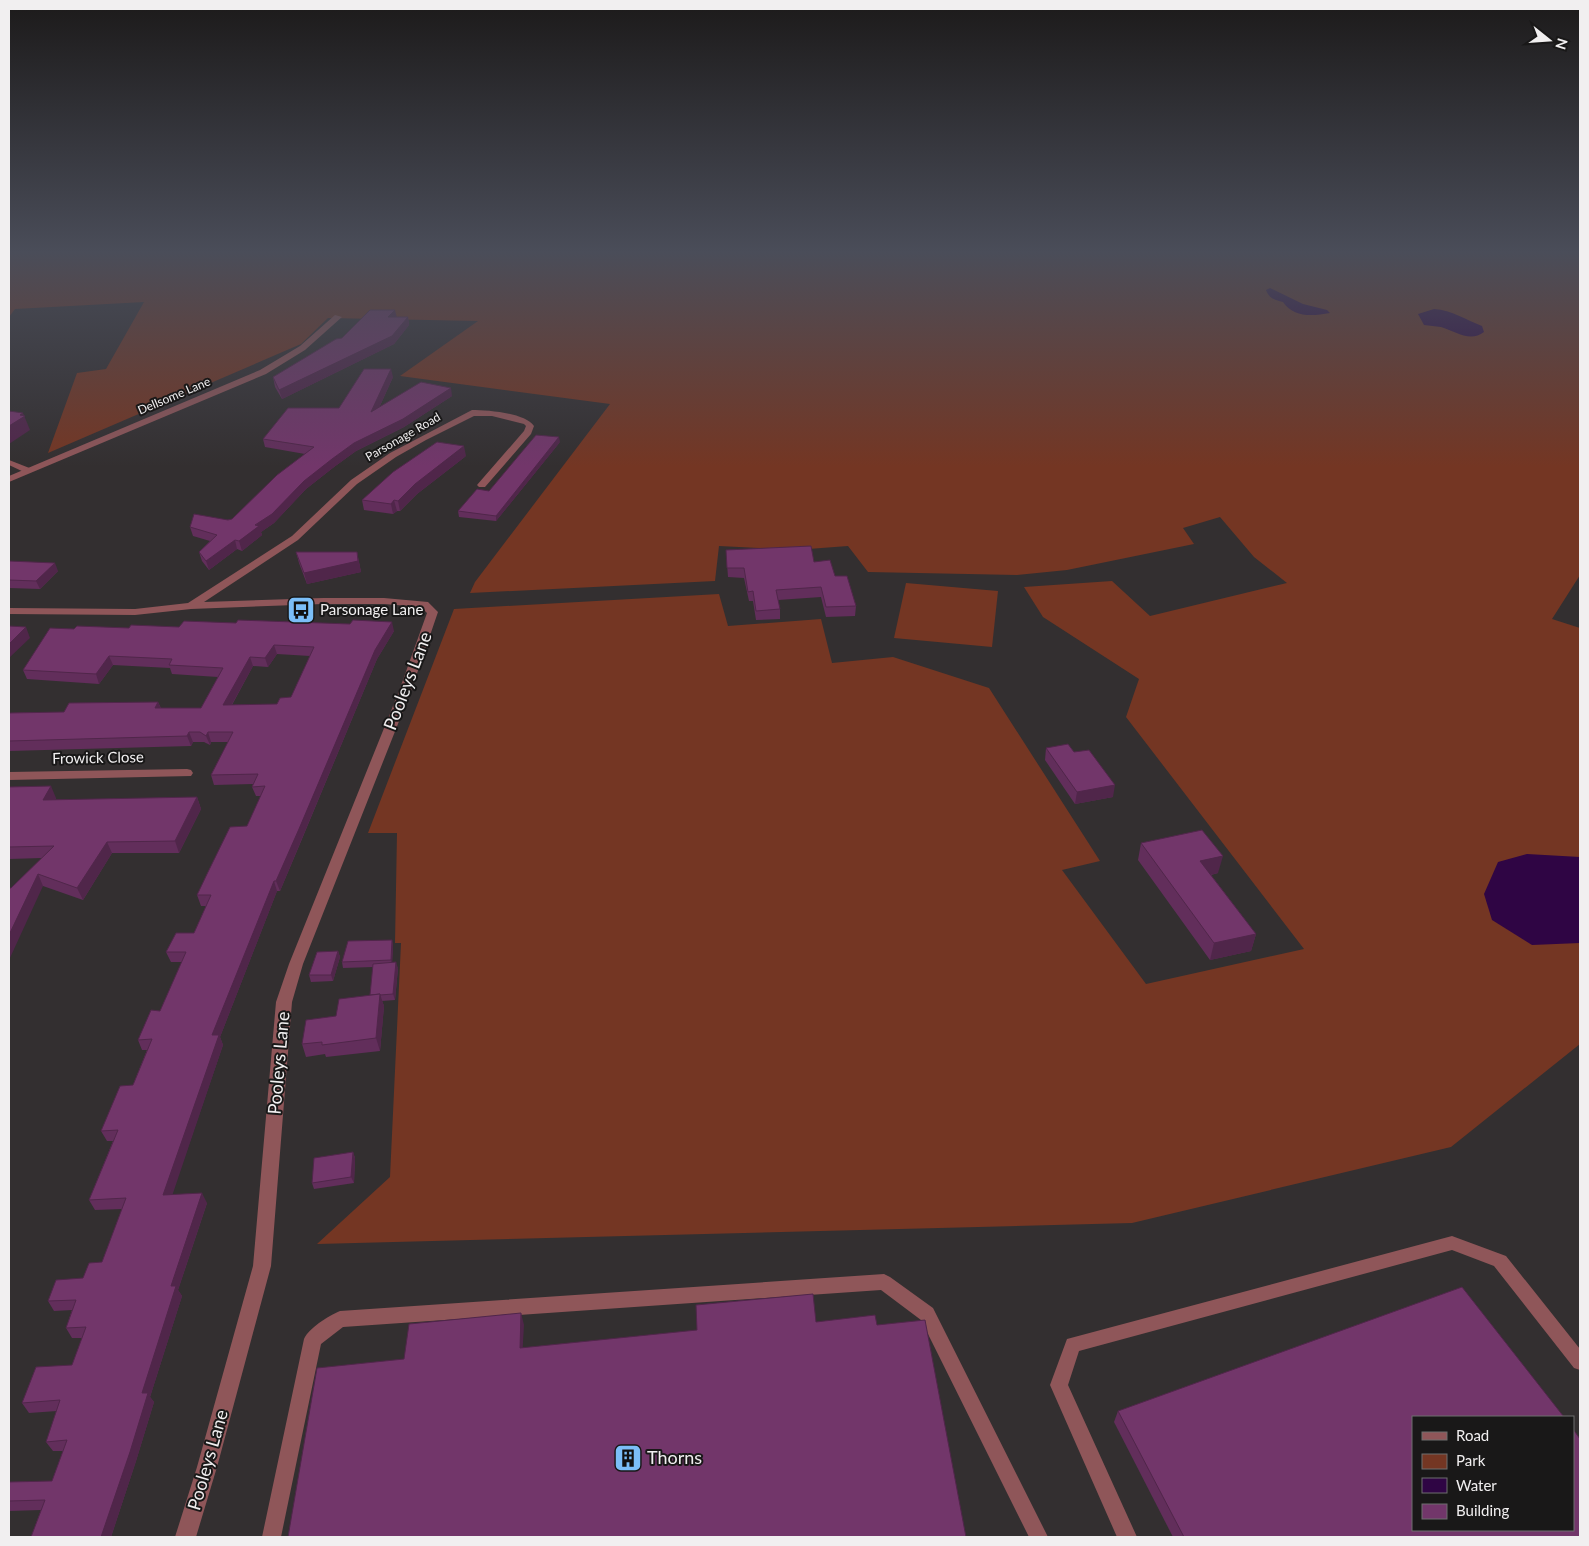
<svg xmlns="http://www.w3.org/2000/svg" width="1589" height="1546" viewBox="0 0 1589 1546" font-family="Lato,sans-serif">
<style>
.green{fill:#743623}
.water{fill:#2f0544}
.lines{fill:none;stroke-linecap:round;stroke-linejoin:round}
.lane{fill:#8f5659;fill-rule:evenodd}
.street{fill:#8f5659;fill-rule:evenodd}
.wall{fill:#622e5b;fill-rule:evenodd}
.shaded-wall{fill:#50264a}
.building{fill:#72366a;stroke:#50264a;fill-rule:evenodd}
.labels{text-anchor:middle;stroke-width:4;stroke-linejoin:round;paint-order:stroke}
.far-street-label{font-size:12px;fill:#f1eff0;stroke:#191818}
.poi-label{font-size:15px;fill:#f1eff0;stroke:#191818;text-anchor:start}
.street-label{font-size:15px;fill:#f1eff0;stroke:#191818}
.near-street-label{font-size:18px;fill:#f1eff0;stroke:#191818}
.near-poi-label{font-size:18px;fill:#f1eff0;stroke:#191818;text-anchor:start}
</style>
<rect width="100%" height="100%" fill="#332f30"/>
<g class="green">
<path d="M 9,250 L 1580,250 L 1580,575 L 1552,619 L 1580,628 L 1580,1044 L 1451,1147 L 1132,1223 L 317,1244 L 390,1177 L 401,943 L 395,943 L 397,833 L 368,833 L 454,609 L 719,594 L 728,626 L 821,619 L 832,663 L 893,657 L 989,688 L 1100,861 L 1062,870 L 1146,984 L 1304,949 L 1126,717 L 1139,679 L 1043,617 L 1024,587 L 1112,581 L 1150,616 L 1287,583 L 1254,557 L 1220,517 L 1183,528 L 1194,544 L 1067,570 L 1017,575 L 868,572 L 848,546 L 795,550 L 719,546 L 715,581 L 470,593 L 475,582 L 610,404 L 400,376 L 478,321 L 328,318 L 301,344 L 48,453 L 77,373 L 106,369 L 144,302 L 15,309 L 9,317 Z"/>
<path d="M 906,583 L 998,591 L 992,647 L 894,638 Z"/>
</g>
<g class="water">
<path d="M 1270,288 L 1303,304 L 1327,310 L 1330,313 C 1312,316 1294,318 1283,302 C 1274,300 1269,298 1266,290 Z"/>
<path d="M 1434,309 C 1452,310 1466,320 1482,326 L 1484,332 C 1470,343 1455,331 1441,327 C 1435,326 1430,326 1424,325 L 1418,314 Z"/>
<path d="M 1527,854 L 1580,857 L 1580,943 L 1532,945 L 1492,920 L 1484,894 L 1498,862 Z"/>
</g>
<g class="lines">
<g class="lane">
<path d="M 9,460 L 32,469 L 33,471 L 26,473 L 9,465 Z"/>
<path d="M 1452,1236 L 1506,1256 L 1580,1349 L 1580,1370 L 1574,1368 L 1494,1266 L 1452,1250 L 1079,1351 L 1068,1385 L 1137,1537 L 1117,1537 L 1050,1385 L 1067,1339 Z"/>
<path d="M 884,1274 L 890,1277 L 933,1308 L 1048,1537 L 1029,1537 L 921,1320 L 881,1290 L 343,1327 L 321,1344 L 281,1537 L 262,1537 L 304,1339 C 309,1328 328,1316 340,1311 Z"/>
</g>
<g class="street">
<path d="M 335,315 L 342,317 L 305,350 L 266,374 L 9,482 L 9,476 L 260,370 L 300,346 Z"/>
<path d="M 472,410 C 488,410 525,413 534,426 L 531,434 L 485,487 L 479,487 L 477,485 L 524,431 L 526,426 L 524,424 L 492,416 L 474,416 L 426,440 L 396,457 L 357,484 L 298,540 L 204,602 L 323,598 L 384,598 L 428,602 L 438,612 L 411,691 L 303,964 L 292,1002 L 271,1266 L 217,1467 L 196,1537 L 175,1537 L 197,1467 L 253,1266 L 276,1002 L 289,964 L 399,691 L 427,613 L 421,607 L 384,604 L 323,604 L 191,609 L 135,615 L 9,614 L 9,608 L 135,609 L 188,603 L 292,536 L 351,480 L 390,453 Z"/>
<path d="M 187,769 L 191,770 L 193,773 L 191,776 L 9,780 L 9,772 Z"/>
</g>
</g>
<g class="wall">
<path d="M 396,317 L 408,317 L 409,325 L 394,344 L 282,399 L 275,387 L 273,377 L 342,338 Z"/>
<path d="M 393,377 L 379,408 L 452,396 L 404,427 L 356,451 L 334,467 L 306,489 L 274,523 L 261,532 L 262,535 L 242,551 L 237,549 L 209,570 L 202,561 L 199,552 L 210,541 L 193,536 L 190,527 L 232,519 L 305,454 L 265,447 L 263,439 L 339,408 Z"/>
<path d="M 560,442 L 496,521 L 459,517 L 458,511 L 489,491 Z"/>
<path d="M 466,456 L 417,494 L 400,511 L 397,511 L 393,514 L 364,510 L 362,500 Z"/>
<path d="M 726,550 L 814,562 L 835,576 L 856,606 L 855,616 L 826,617 L 821,597 L 778,600 L 780,609 L 780,619 L 756,620 L 753,601 L 749,601 L 744,578 L 728,577 Z"/>
<path d="M 296,552 L 357,552 L 361,572 L 307,584 L 299,563 Z"/>
<path d="M 9,561 L 58,571 L 40,589 L 9,588 Z"/>
<path d="M 179,627 L 394,631 L 377,659 L 302,839 L 280,891 L 277,891 L 220,1037 L 223,1045 L 172,1194 L 207,1203 L 178,1290 L 182,1296 L 150,1397 L 154,1402 L 136,1461 L 111,1537 L 31,1537 L 41,1510 L 9,1511 L 9,1484 L 52,1481 L 63,1451 L 53,1451 L 46,1442 L 57,1411 L 29,1413 L 22,1403 L 72,1365 L 82,1338 L 72,1338 L 66,1328 L 72,1310 L 54,1311 L 48,1301 L 83,1278 L 102,1262 L 122,1209 L 95,1210 L 89,1200 L 113,1141 L 107,1141 L 101,1131 L 133,1085 L 147,1050 L 142,1050 L 138,1040 L 160,1011 L 182,962 L 171,962 L 166,952 L 194,933 L 206,906 L 201,906 L 197,895 L 247,826 L 261,796 L 256,796 L 252,787 L 253,784 L 214,785 L 211,775 L 228,742 L 211,742 L 210,745 L 204,742 L 193,742 L 191,746 L 9,751 L 9,713 L 64,712 L 158,702 L 161,708 L 201,708 L 218,677 L 172,674 L 170,668 L 113,665 L 99,684 L 27,679 L 23,670 L 74,629 ZM 277,654 L 310,656 L 291,697 L 277,704 L 232,705 L 253,666 L 268,667 Z"/>
<path d="M 1046,748 L 1074,752 L 1113,797 L 1075,804 L 1045,760 Z"/>
<path d="M 9,787 L 56,798 L 55,800 L 197,797 L 201,809 L 179,853 L 112,853 L 83,900 L 43,886 L 11,888 L 42,858 L 9,859 Z"/>
<path d="M 1141,843 L 1218,873 L 1211,875 L 1256,934 L 1251,951 L 1210,960 L 1138,860 Z"/>
<path d="M 392,940 L 393,947 L 392,962 L 398,968 L 395,1000 L 382,1001 L 384,1006 L 380,1051 L 326,1057 L 325,1054 L 306,1057 L 302,1044 L 336,1016 L 370,995 L 373,967 L 343,968 L 342,962 Z"/>
<path d="M 338,951 L 340,957 L 333,981 L 311,982 L 309,975 Z"/>
<path d="M 353,1152 L 355,1158 L 354,1183 L 314,1189 L 312,1183 Z"/>
<path d="M 1118,1411 L 1580,1537 L 1173,1537 L 1114,1422 Z"/>
</g>
<g class="shaded-wall">
<path d="M 395,310 L 397,318 L 388,317 Z"/>
<path d="M 408,317 L 409,325 L 394,344 L 282,399 L 279,390 Z"/>
<path d="M 391,369 L 393,377 L 373,421 L 371,412 Z"/>
<path d="M 451,388 L 452,396 L 404,427 L 356,451 L 334,467 L 306,489 L 274,523 L 261,532 L 262,535 L 242,551 L 239,541 L 304,481 L 332,459 L 354,443 Z"/>
<path d="M 23,413 L 30,430 L 9,444 L 9,426 Z"/>
<path d="M 559,437 L 560,442 L 496,521 L 496,516 Z"/>
<path d="M 464,446 L 466,456 L 417,494 L 400,511 L 398,501 L 415,484 Z"/>
<path d="M 394,500 L 397,511 L 393,514 L 391,504 Z"/>
<path d="M 235,540 L 237,549 L 209,570 L 206,561 Z"/>
<path d="M 357,552 L 361,572 L 307,584 L 304,573 Z"/>
<path d="M 55,563 L 58,571 L 40,589 L 36,581 Z"/>
<path d="M 392,622 L 394,631 L 377,659 L 280,891 L 276,881 L 375,650 Z"/>
<path d="M 26,627 L 30,638 L 9,658 L 9,644 Z"/>
<path d="M 274,645 L 277,654 L 268,667 L 265,658 Z"/>
<path d="M 109,656 L 113,665 L 99,684 L 96,674 Z"/>
<path d="M 250,657 L 253,666 L 226,715 L 223,705 Z"/>
<path d="M 158,702 L 162,711 L 155,708 Z"/>
<path d="M 189,732 L 193,742 L 191,746 L 187,736 Z"/>
<path d="M 208,732 L 211,742 L 210,745 L 206,736 Z"/>
<path d="M 1115,785 L 1113,797 L 1075,804 L 1077,792 Z"/>
<path d="M 51,786 L 56,798 L 48,812 L 43,800 Z"/>
<path d="M 197,797 L 201,809 L 179,853 L 175,841 Z"/>
<path d="M 107,842 L 112,853 L 83,900 L 77,888 Z"/>
<path d="M 1223,856 L 1218,873 L 1196,878 L 1200,861 Z"/>
<path d="M 38,874 L 43,886 L 9,960 L 9,935 Z"/>
<path d="M 274,881 L 277,891 L 220,1037 L 223,1045 L 169,1205 L 163,1195 L 212,1035 Z"/>
<path d="M 1256,934 L 1251,951 L 1210,960 L 1214,943 Z"/>
<path d="M 392,940 L 393,947 L 392,967 L 391,960 Z"/>
<path d="M 338,951 L 340,957 L 333,981 L 331,975 Z"/>
<path d="M 396,962 L 398,968 L 395,1000 L 393,994 Z"/>
<path d="M 380,994 L 384,1006 L 380,1051 L 376,1038 Z"/>
<path d="M 353,1152 L 355,1158 L 354,1183 L 351,1177 Z"/>
<path d="M 202,1193 L 207,1203 L 178,1290 L 182,1296 L 150,1397 L 154,1402 L 136,1461 L 111,1537 L 101,1537 L 142,1393 L 171,1286 Z"/>
<path d="M 521,1313 L 524,1325 L 522,1360 L 520,1348 Z"/>
</g>
<g class="building">
<path d="M 370,310 L 395,310 L 388,317 L 408,317 L 392,336 L 279,390 L 273,377 L 336,339 L 342,338 Z"/>
<path d="M 364,369 L 391,369 L 371,412 L 421,382 L 451,388 L 403,419 L 354,443 L 332,459 L 304,481 L 272,514 L 255,525 L 259,526 L 239,541 L 235,540 L 206,561 L 199,552 L 217,535 L 190,527 L 194,514 L 228,520 L 232,519 L 277,475 L 314,447 L 263,439 L 288,408 L 339,408 Z"/>
<path d="M 9,411 L 23,413 L 20,415 L 25,416 L 9,426 Z"/>
<path d="M 536,435 L 559,437 L 496,516 L 458,511 L 477,489 L 489,491 Z"/>
<path d="M 437,442 L 464,446 L 415,484 L 398,501 L 394,500 L 391,504 L 362,500 L 393,472 Z"/>
<path d="M 811,546 L 814,562 L 830,560 L 835,576 L 847,576 L 856,606 L 826,607 L 821,587 L 776,590 L 780,609 L 756,611 L 753,591 L 748,592 L 744,568 L 727,568 L 726,550 Z"/>
<path d="M 296,552 L 357,552 L 358,561 L 304,573 Z"/>
<path d="M 9,561 L 55,563 L 36,581 L 9,580 Z"/>
<path d="M 238,620 L 350,624 L 353,620 L 392,622 L 375,650 L 299,829 L 276,881 L 274,881 L 212,1035 L 219,1035 L 163,1195 L 202,1193 L 171,1286 L 176,1286 L 142,1393 L 148,1393 L 130,1452 L 101,1537 L 31,1537 L 45,1500 L 9,1501 L 9,1482 L 52,1481 L 67,1440 L 46,1442 L 60,1400 L 22,1403 L 36,1367 L 72,1365 L 86,1327 L 66,1328 L 76,1300 L 48,1301 L 56,1280 L 83,1278 L 89,1263 L 102,1262 L 126,1198 L 89,1200 L 118,1130 L 101,1131 L 120,1086 L 133,1085 L 152,1039 L 138,1040 L 151,1010 L 160,1011 L 186,952 L 166,952 L 176,933 L 194,933 L 211,895 L 197,895 L 207,874 L 230,827 L 247,826 L 265,786 L 252,787 L 258,774 L 211,775 L 233,732 L 208,732 L 206,736 L 200,732 L 189,732 L 187,736 L 9,741 L 9,713 L 64,712 L 69,703 L 158,702 L 155,708 L 201,708 L 223,668 L 169,665 L 172,659 L 109,656 L 96,674 L 23,670 L 50,628 L 74,629 L 77,626 L 129,628 L 131,625 L 179,627 L 184,621 L 236,623 ZM 274,645 L 314,647 L 291,697 L 280,698 L 277,704 L 223,705 L 250,657 L 265,658 Z"/>
<path d="M 9,626 L 26,627 L 9,644 Z"/>
<path d="M 1068,744 L 1074,752 L 1089,750 L 1115,785 L 1077,792 L 1046,748 Z"/>
<path d="M 51,786 L 43,800 L 197,797 L 175,841 L 107,842 L 77,888 L 38,874 L 9,935 L 9,888 L 11,888 L 54,846 L 9,847 L 9,787 Z"/>
<path d="M 1202,830 L 1223,856 L 1200,861 L 1256,934 L 1214,943 L 1141,843 Z"/>
<path d="M 392,940 L 391,960 L 342,962 L 348,941 Z"/>
<path d="M 338,951 L 331,975 L 309,975 L 317,952 Z"/>
<path d="M 396,962 L 393,994 L 380,995 L 380,994 L 370,995 L 373,964 Z"/>
<path d="M 380,994 L 376,1038 L 322,1045 L 322,1042 L 302,1044 L 306,1020 L 336,1016 L 339,999 Z"/>
<path d="M 353,1152 L 351,1177 L 312,1183 L 314,1158 Z"/>
<path d="M 1462,1287 L 1564,1417 L 1413,1417 L 1413,1530 L 1573,1530 L 1573,1429 L 1580,1439 L 1580,1537 L 1184,1537 L 1118,1411 Z"/>
<path d="M 813,1294 L 816,1322 L 875,1315 L 877,1325 L 925,1320 L 966,1537 L 288,1537 L 317,1368 L 404,1359 L 409,1324 L 521,1313 L 520,1348 L 697,1330 L 696,1305 Z"/>
</g>
<linearGradient id="sky" x2="0" y2="1"><stop stop-color="#1c1a1a"/><stop offset="0.54" stop-color="#4a4d59"/><stop offset="1" stop-color="#4a4d59" stop-opacity="0"/></linearGradient>
<rect width="1589" height="467" fill="url(#sky)"/>
<defs>
<g id="bus-square" transform="scale(1.4375)"><rect x="-9" y="-9" width="18" height="18" rx="4" fill="#7bbef8" stroke="#191818"/><path d="M-5-6H5V4H4V6H2V4H-2V6H-4V4H-5ZM-3.5-4V0h7V-4ZM-3.5 1.2v1.5H-2V1.2ZM2 1.2v1.5H3.5V1.2Z" fill="#111"/></g>
<g id="building-square" transform="scale(1.4375)"><rect x="-9" y="-9" width="18" height="18" rx="4" fill="#7bbef8" stroke="#191818"/><path d="M-4-6H4V6H1V3H-1V6H-4ZM-2.5-4.3h1.7v1.8h-1.7ZM.8-4.3h1.7v1.8H.8ZM-2.5-1h1.7V.8h-1.7ZM.8-1h1.7V.8H.8Z" fill="#111"/></g>
</defs>
<g fill-rule="evenodd">
<use href="#bus-square" x="301" y="610"/>
<use href="#building-square" x="628" y="1458"/>
</g>
<g class="labels">
<g class="far-street-label">
<text transform="translate(174 396) rotate(-23)" y="4">Dellsome Lane</text>
<text transform="translate(403 437) rotate(-30)" y="4">Parsonage Road</text>
</g>
<g class="poi-label">
<text x="320" y="615">Parsonage Lane</text>
</g>
<g class="street-label">
<text transform="translate(98 758) rotate(-1)" y="5">Frowick Close</text>
</g>
<g class="near-street-label">
<text transform="translate(408 681) rotate(-69)" y="6">Pooleys Lane</text>
<text transform="translate(279 1063) rotate(-85)" y="6">Pooleys Lane</text>
<text transform="translate(208 1460) rotate(-74)" y="6">Pooleys Lane</text>
</g>
<g class="near-poi-label">
<text x="647" y="1464">Thorns</text>
</g>
</g>
<rect width="1589" height="1546" fill="none" stroke="#f1eff0" stroke-width="20"/>
<rect x="1412" y="1416" width="162" height="115" fill="#191818" stroke="#6f6e6e"/>
<rect x="1422" y="1432" width="25" height="8" fill="#8f5659" stroke="#6f6e6e"/>
<text x="1456" y="1441" font-size="15" fill="#f1eff0">Road</text>
<rect x="1422" y="1454" width="25" height="15" fill="#743623" stroke="#6f6e6e"/>
<text x="1456" y="1466" font-size="15" fill="#f1eff0">Park</text>
<rect x="1422" y="1478" width="25" height="15" fill="#2f0544" stroke="#6f6e6e"/>
<text x="1456" y="1491" font-size="15" fill="#f1eff0">Water</text>
<rect x="1422" y="1504" width="25" height="15" fill="#72366a" stroke="#6f6e6e"/>
<text x="1456" y="1516" font-size="15" fill="#f1eff0">Building</text>
<g transform="translate(1549 40) rotate(107)" stroke="#191818" stroke-width="4" paint-order="stroke">
<path d="M0-4L9 19L0 12L-9 19Z" fill="#f1eff0"/>
<text y="-8" font-size="14" font-weight="bold" text-anchor="middle" fill="#f1eff0">N</text>
</g>
</svg>
